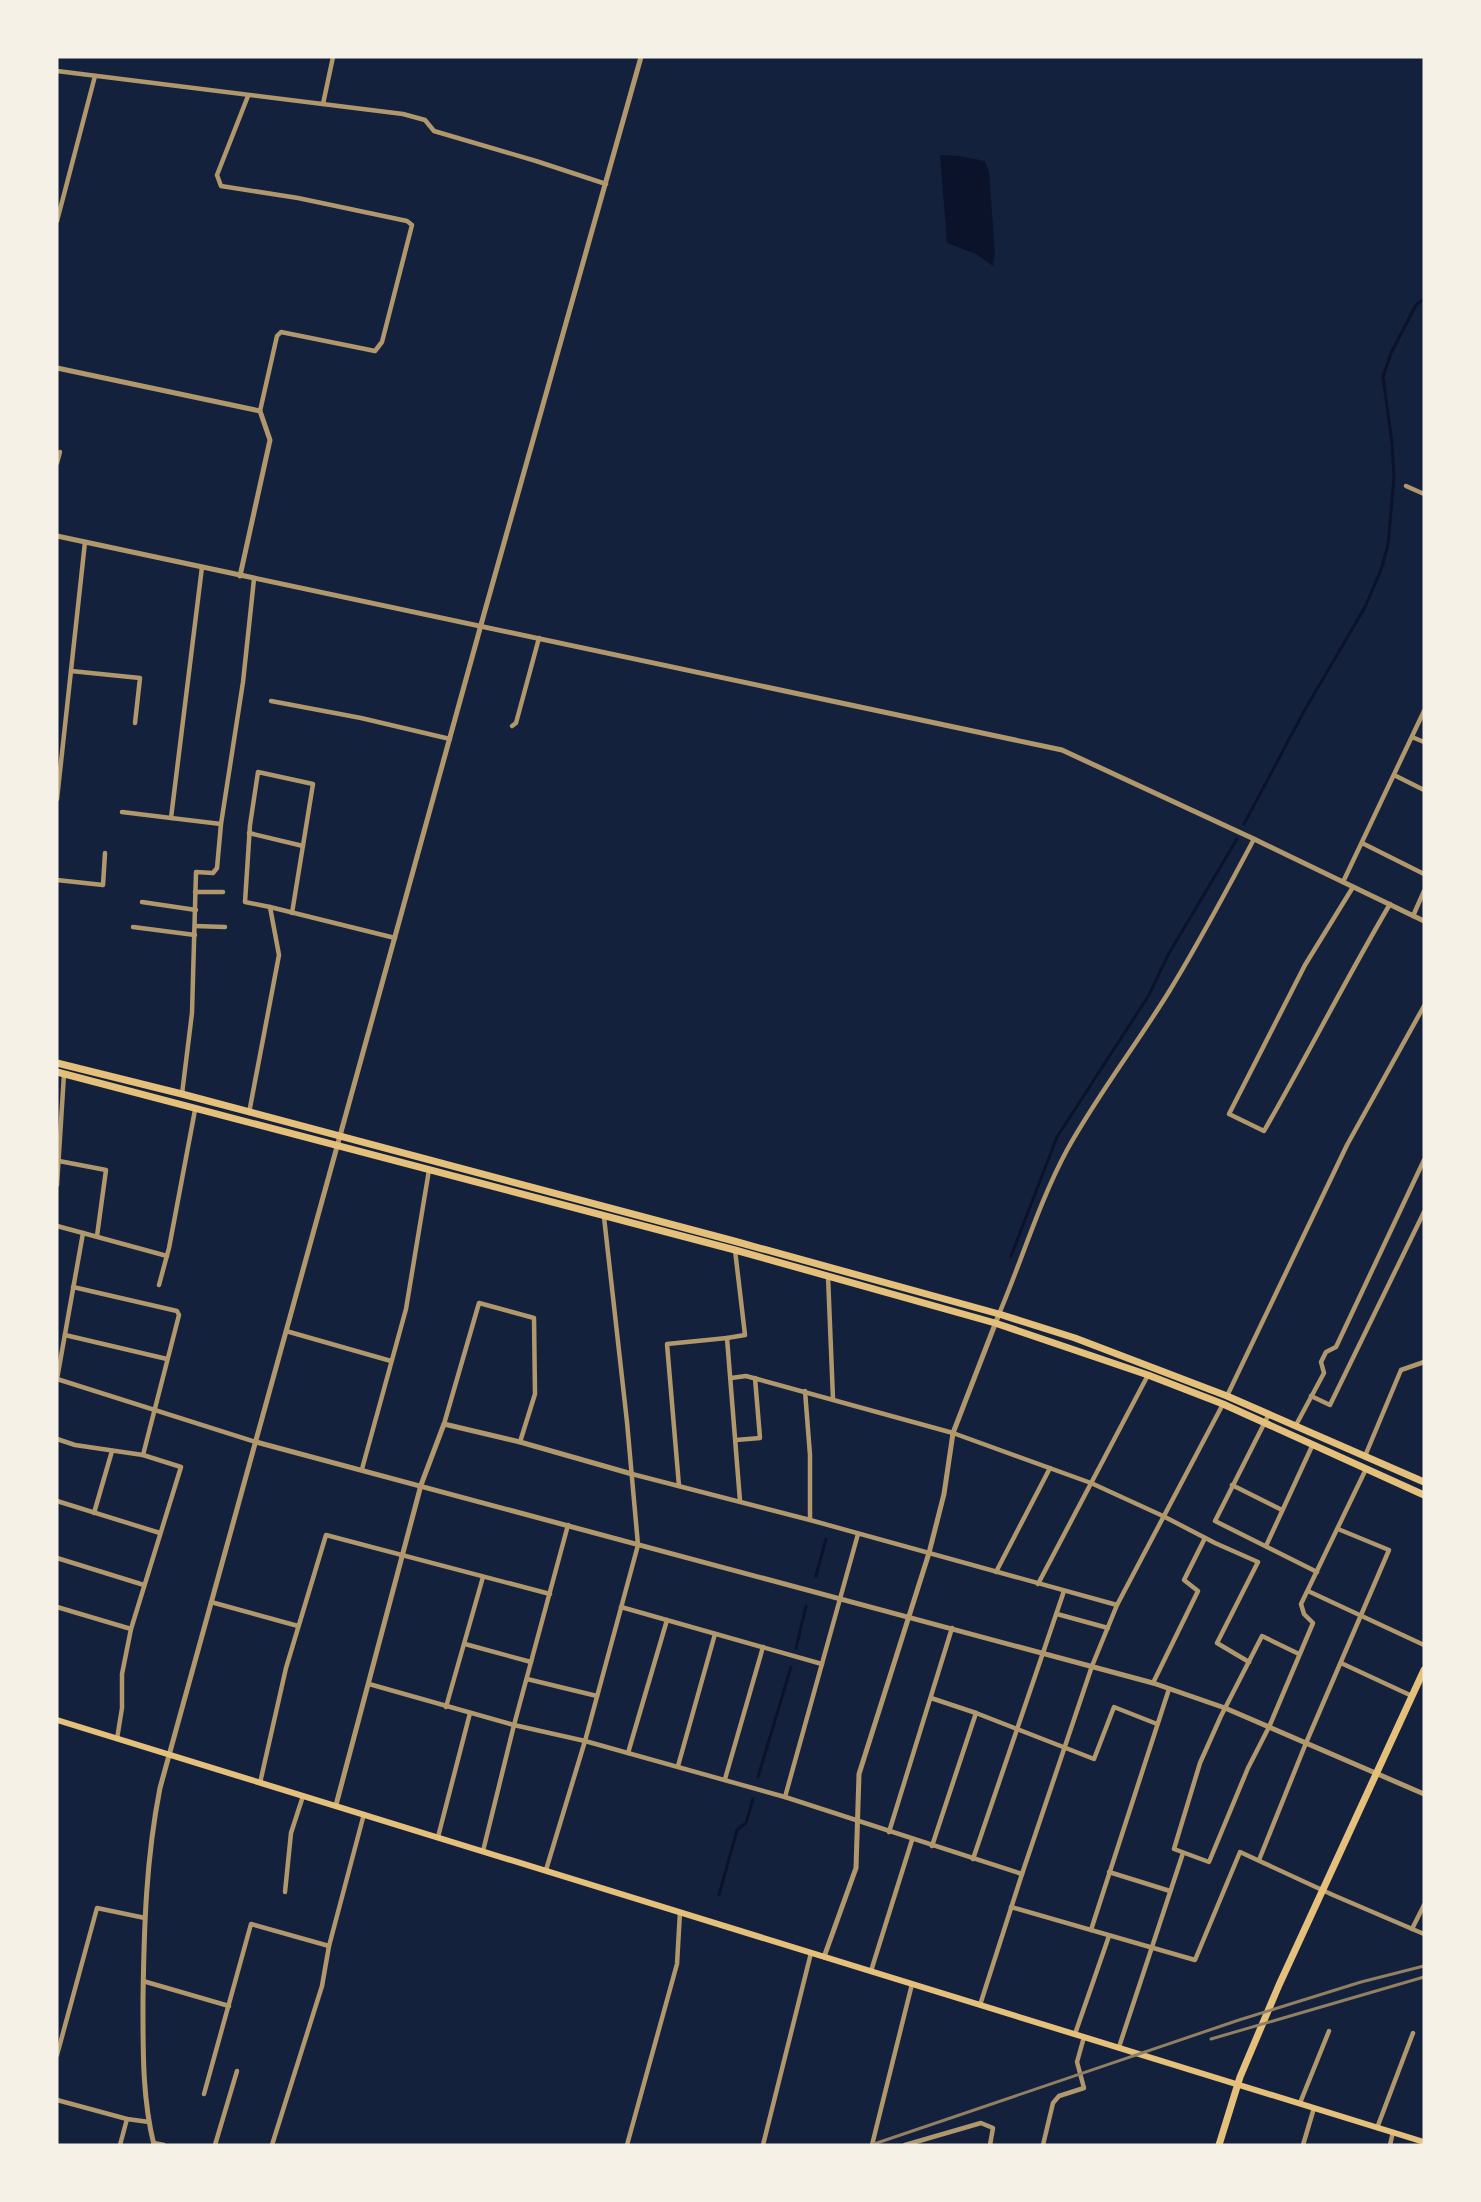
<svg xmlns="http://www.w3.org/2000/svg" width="1481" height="2202" viewBox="0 0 1481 2202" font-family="Merriweather,serif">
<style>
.water{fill:#0b132b}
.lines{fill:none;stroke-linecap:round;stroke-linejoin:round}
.stream{stroke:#0b132b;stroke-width:3}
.minor{stroke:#b1986c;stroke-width:4.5}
.tertiary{stroke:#b1986c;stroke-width:5}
.secondary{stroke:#e5c07b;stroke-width:6}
.primary{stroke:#e5c07b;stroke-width:7}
.trunk{stroke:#e5c07b;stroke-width:7}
.rail{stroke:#918062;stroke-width:3}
</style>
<rect width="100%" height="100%" fill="#14213d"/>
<path class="water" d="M 940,155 L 959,156 L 985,161 L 989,172 L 995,253 L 993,266 L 976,254 L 947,243 Z"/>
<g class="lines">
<g class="stream">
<path d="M 1244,824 L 1303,713 L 1365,607 L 1381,570 L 1388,545 L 1394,477 L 1392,443 L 1383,377 L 1391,353 L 1416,305 L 1424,299"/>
<path d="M 1011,1256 L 1057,1137 L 1149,995 L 1168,955 L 1237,839"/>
<path d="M 816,1576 L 826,1539"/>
<path d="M 796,1648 L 806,1606"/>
<path d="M 758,1777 L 791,1667"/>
<path d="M 719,1895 L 737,1830 L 746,1823 L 753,1799"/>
</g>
<g class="minor">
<path d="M 57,71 L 403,114 L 425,120 L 434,131 L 536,161 L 606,184"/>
<path d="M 248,96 L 217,175 L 221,186 L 298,198 L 407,221 L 412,225 L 382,342 L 375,351 L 281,332 L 277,336 L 260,411"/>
<path d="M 323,104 L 333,57"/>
<path d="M 57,221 L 95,76"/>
<path d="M 57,463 L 60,452"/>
<path d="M 1406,486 L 1424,494"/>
<path d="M 71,671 L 140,678 L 135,723"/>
<path d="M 271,701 L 361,718 L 450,739"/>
<path d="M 512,726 L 516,723 L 539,638"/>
<path d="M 1412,737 L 1424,742"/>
<path d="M 1394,775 L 1424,790"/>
<path d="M 57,799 L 85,542"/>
<path d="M 122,812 L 171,818 L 202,567"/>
<path d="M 171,818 L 221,824"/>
<path d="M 249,833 L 303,846"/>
<path d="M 1362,843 L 1424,874"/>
<path d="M 57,880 L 103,885 L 105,853"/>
<path d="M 1343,882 L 1424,711"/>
<path d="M 1353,887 L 1305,965 L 1229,1114 L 1264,1131 C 1307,1056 1346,979 1390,904"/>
<path d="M 195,892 L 223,892"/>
<path d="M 142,902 L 196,910"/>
<path d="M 270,907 L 245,902 L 250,825 L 258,772 L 313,784 L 292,913"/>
<path d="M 1413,916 L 1424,891"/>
<path d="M 195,926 L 225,927"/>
<path d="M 133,927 L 195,935"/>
<path d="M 182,1094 L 192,1013 L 196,872 L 213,873 L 217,868 L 221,824 L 243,682 L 254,579"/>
<path d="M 249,1113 L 279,955 L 270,907 L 395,938"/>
<path d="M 59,1161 L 106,1170 L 97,1236"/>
<path d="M 57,1185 L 64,1074"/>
<path d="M 57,1226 L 83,1233 L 57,1379"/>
<path d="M 83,1233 L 167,1256"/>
<path d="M 735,1250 L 745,1335 L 727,1338 L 740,1501"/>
<path d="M 828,1276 L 833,1399"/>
<path d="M 159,1285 L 169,1248 L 195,1110"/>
<path d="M 73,1287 L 177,1311 L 179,1315 L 143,1455 L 181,1467 L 131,1629 L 122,1674 L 122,1708 L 117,1739"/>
<path d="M 999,1314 C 1022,1260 1039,1202 1067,1150 C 1098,1094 1137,1044 1170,990 C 1200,941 1227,890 1254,839"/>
<path d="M 286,1331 L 391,1361"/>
<path d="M 65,1335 L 167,1359"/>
<path d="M 731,1378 L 746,1376 L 953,1433 L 1091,1483 L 1163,1516 L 1215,1543 L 1258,1562 L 1217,1643 L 1249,1662"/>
<path d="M 57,1379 L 256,1442"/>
<path d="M 805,1391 L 810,1455 L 810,1520"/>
<path d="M 1227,1396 L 1347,1145 L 1424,1006"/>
<path d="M 1311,1396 L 1330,1405 L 1424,1212"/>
<path d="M 1269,1414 L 1215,1521 L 1317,1572"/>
<path d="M 444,1424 L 479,1303 L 534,1318 L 535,1394 L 520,1442"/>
<path d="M 1296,1425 L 1324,1373 L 1321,1362 L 1326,1352 L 1336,1347 L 1424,1160"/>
<path d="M 57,1439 L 75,1445 L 143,1455"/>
<path d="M 736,1440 L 760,1438 L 755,1378"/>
<path d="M 1365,1456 L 1401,1370 L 1424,1362"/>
<path d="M 362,1469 L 406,1309 L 429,1170"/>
<path d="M 632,1474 L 810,1520 L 1117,1605"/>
<path d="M 1232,1485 L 1282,1510"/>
<path d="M 679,1486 L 667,1344 L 727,1338"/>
<path d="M 57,1501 L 160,1533"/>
<path d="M 94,1513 L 112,1451"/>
<path d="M 1266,1546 L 1313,1444"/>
<path d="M 57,1558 L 144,1585"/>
<path d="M 996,1572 L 1050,1468"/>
<path d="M 1038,1584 L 1148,1375"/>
<path d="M 1308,1591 L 1424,1645"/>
<path d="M 211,1602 L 298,1626"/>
<path d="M 57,1607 L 131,1629"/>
<path d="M 621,1607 L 822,1664"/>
<path d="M 1057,1614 L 1108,1628"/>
<path d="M 465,1644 L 531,1662"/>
<path d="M 1299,1654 L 1262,1636 L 1221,1716 L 1200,1763 L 1174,1849 L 1209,1862 L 1248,1768 L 1269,1727 L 1313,1623 L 1304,1614 L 1301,1604 L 1366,1469"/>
<path d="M 1341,1663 L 1412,1696"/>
<path d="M 527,1679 L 597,1696"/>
<path d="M 1153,1683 L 1198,1591 L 1184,1580 L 1205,1538"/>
<path d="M 369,1684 L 514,1725 L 585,1741 L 785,1797 L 1022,1874"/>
<path d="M 931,1698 L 976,1713"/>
<path d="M 446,1707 L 483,1577"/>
<path d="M 628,1753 L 667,1620"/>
<path d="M 678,1766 L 715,1634"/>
<path d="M 725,1779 L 763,1647"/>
<path d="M 260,1783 L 286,1668 L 326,1535 L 550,1594"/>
<path d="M 785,1797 L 858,1534"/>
<path d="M 889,1832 L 952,1628"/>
<path d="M 438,1837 L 470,1713"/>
<path d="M 932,1846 L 976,1713 L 1094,1759 L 1114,1707 L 1157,1724"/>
<path d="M 483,1851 L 514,1725 L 568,1525"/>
<path d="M 973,1859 L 1064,1591"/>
<path d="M 1259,1860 L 1306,1743 L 1389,1550 L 1338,1529"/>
<path d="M 546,1870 L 585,1741 L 638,1545 L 627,1422 L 604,1217"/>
<path d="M 1109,1872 L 1170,1891"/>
<path d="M 285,1892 L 291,1833 L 303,1796"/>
<path d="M 1011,1907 L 1195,1960 L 1240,1852 L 1333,1895 L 1424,1934"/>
<path d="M 1412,1929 L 1424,1905"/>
<path d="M 1091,1930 L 1169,1689"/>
<path d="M 871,1971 L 912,1840"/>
<path d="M 143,1981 L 229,2006"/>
<path d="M 980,2005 L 1022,1874 L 1092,1666 L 1117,1605 L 1223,1404"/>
<path d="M 1075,2034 L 1109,1936"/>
<path d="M 1119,2047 L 1183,1853"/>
<path d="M 57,2055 L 97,1908 L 145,1918"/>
<path d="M 204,2094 L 251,1924 L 329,1946"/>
<path d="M 57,2100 L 127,2119 L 149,2122"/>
<path d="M 1300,2103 L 1329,2031"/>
<path d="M 1377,2128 L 1413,2033"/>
<path d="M 154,2143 L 164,2145"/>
<path d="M 120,2145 L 127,2119"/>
<path d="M 215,2145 L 237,2071"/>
<path d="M 272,2145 L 322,1986 L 329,1946 L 364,1814"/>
<path d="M 627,2145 L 677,1964 L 680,1912"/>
<path d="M 763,2145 L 811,1953"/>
<path d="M 872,2145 L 912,1984"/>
<path d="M 905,2145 L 981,2123 L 993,2128 L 990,2145"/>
<path d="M 1043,2145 L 1053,2103 L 1059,2096 L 1084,2088 L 1077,2062 L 1084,2037"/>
<path d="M 1303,2145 L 1314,2108"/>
<path d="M 1390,2145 L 1393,2132"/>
</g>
<g class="tertiary">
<path d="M 57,368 L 260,411 L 270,440 L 240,576"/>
<path d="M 57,536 L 1062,750 L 1254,839 L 1424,921"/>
<path d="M 256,1442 L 1153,1683 L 1225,1708 L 1424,1794"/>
<path d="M 336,1805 L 421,1485 L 444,1424 L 520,1442 L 632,1474"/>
<path d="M 824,1957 L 856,1868 L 859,1774 L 929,1553 L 944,1494 L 953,1433 L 999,1314"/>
<path d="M 154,2145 C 142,2097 143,2048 143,1999 C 144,1927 146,1859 160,1788 L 484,614 L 641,57"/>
</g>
<path class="secondary" d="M 57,1720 L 1424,2142"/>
<path class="primary" d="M 1219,2145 L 1240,2077 L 1279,1985 L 1424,1670"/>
<g class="trunk">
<path d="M 57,1063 L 182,1094 L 734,1241 L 999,1314 L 1075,1338 L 1227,1396 L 1424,1482"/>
<path d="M 57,1072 L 735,1250 L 995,1323 L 1148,1375 L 1223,1404 L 1424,1495"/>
</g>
<g class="rail">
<path d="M 1211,2039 L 1424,1977"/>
<path d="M 871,2145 L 1239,2020 L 1361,1982 L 1424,1966"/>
</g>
</g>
<rect width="1481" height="2202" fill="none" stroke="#f6f1e7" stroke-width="117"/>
</svg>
